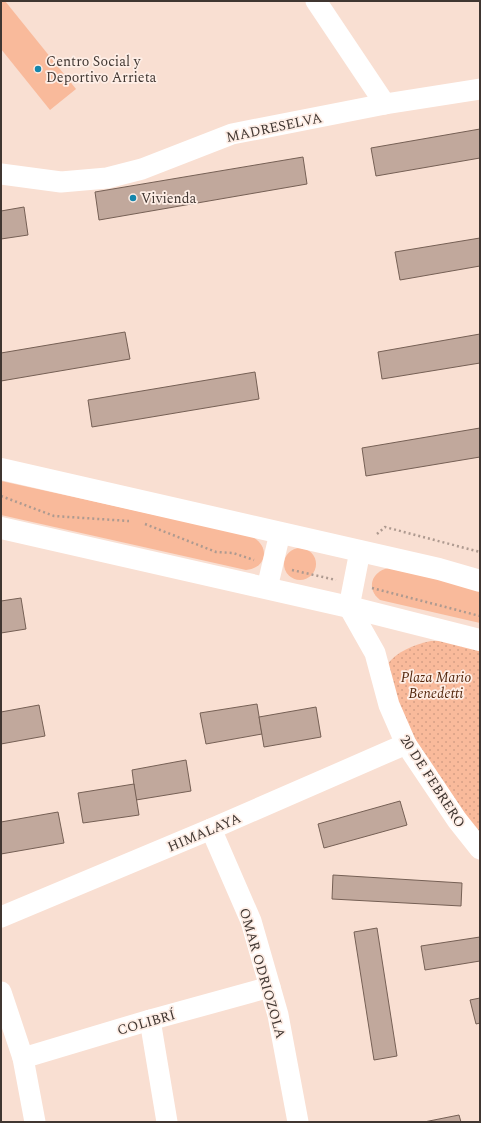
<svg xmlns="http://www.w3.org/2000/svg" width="481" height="1123" viewBox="0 0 481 1123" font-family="Spectral,serif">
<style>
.grass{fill:#f9ba9b}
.park{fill:url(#park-dots)}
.building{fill:#c1a89c;stroke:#766055}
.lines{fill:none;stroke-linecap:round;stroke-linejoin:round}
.path{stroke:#ae9a90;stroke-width:2.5;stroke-dasharray:2 3;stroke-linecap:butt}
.street{stroke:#fff;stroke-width:21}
.secondary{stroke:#fff;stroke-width:22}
.poi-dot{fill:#1586ac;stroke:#feeee6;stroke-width:1.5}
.labels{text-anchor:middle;stroke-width:3.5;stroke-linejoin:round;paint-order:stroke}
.poi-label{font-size:14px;fill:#403631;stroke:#feeee6;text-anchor:start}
.street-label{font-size:14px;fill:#403631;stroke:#feeee6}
.park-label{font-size:14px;font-style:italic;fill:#55280e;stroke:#feeee6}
</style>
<defs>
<pattern id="park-dots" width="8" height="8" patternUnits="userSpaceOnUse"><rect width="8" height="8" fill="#f9ba9b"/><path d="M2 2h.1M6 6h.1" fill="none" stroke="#d6a086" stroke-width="1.8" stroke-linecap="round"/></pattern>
</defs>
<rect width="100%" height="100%" fill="#f9dfd2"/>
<g class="grass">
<path d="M 1,1 L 5,1 L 76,89 L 50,110 L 1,49 Z"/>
<path d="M 1,481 L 251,536 C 270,545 268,568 246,570 L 1,515 Z"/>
<circle cx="300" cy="564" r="16"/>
<path d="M 388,568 L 480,589 L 480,623 L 380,600 C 366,589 371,572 388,568 Z"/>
</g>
<path class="park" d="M 431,641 L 441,641 L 480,650 L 480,836 L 437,778 L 399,711 L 386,666 C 397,651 413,645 431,641 Z"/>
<g class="building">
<path d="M 480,129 L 480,158 L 376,176 L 371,148 Z"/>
<path d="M 303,157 L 307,184 L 99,220 L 95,192 Z"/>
<path d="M 24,207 L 28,235 L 1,239 L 1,211 Z"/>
<path d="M 480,238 L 480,266 L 400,280 L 395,252 Z"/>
<path d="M 125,332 L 130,359 L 1,381 L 1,353 Z"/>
<path d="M 480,334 L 480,363 L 382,379 L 378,352 Z"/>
<path d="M 255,372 L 259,399 L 92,427 L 88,400 Z"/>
<path d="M 480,428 L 480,457 L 366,476 L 362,448 Z"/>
<path d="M 21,598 L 26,629 L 1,633 L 1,601 Z"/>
<path d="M 257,704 L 262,734 L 206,744 L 200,713 Z"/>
<path d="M 39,705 L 45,736 L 1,744 L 1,712 Z"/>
<path d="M 316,707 L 321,737 L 264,747 L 259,717 Z"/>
<path d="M 186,760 L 191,791 L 136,800 L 132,770 Z"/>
<path d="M 134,784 L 139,815 L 83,823 L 78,793 Z"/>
<path d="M 400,801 L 407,825 L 324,848 L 318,824 Z"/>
<path d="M 58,812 L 64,843 L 1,854 L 1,822 Z"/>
<path d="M 333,875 L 462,883 L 461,906 L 332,899 Z"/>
<path d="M 377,928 L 397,1056 L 374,1060 L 354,932 Z"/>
<path d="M 480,937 L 480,961 L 425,970 L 421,946 Z"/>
<path d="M 480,998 L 480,1023 L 476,1024 L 470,1000 Z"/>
<path d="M 459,1115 L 461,1122 L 424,1122 Z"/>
</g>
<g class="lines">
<g class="path">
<path d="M 1,496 L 54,516 L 129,521"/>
<path d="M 145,524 L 216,552 L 233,553 L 254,560"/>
<path d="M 377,534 L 385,527 L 480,552"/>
<path d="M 292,570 L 336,580"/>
<path d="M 372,588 L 480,616"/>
</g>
<g class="street">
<path d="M 316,1 L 385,104"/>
<path d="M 1,174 L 61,182 L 107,178 L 142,169 L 232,134 L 385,104 L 480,89"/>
<path d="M 360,551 L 349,607 L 375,653 L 389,705 L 406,744 L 457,820 L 480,849"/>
<path d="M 267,588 L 280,533"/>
<path d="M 211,829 L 251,921 L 278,1015 L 298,1122"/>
<path d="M 1,917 L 211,829 L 406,744"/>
<path d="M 1,992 L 23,1058 L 35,1122"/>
<path d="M 150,1020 L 167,1122"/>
<path d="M 23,1058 L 150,1020 L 270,987"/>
</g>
<g class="secondary">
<path d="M 1,469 L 439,569 L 480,581"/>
<path d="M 1,528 L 349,607 L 480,640"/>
</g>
</g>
<g class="poi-dot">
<circle cx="38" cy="69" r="4"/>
<circle cx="133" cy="198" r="4"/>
</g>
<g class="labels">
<g class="poi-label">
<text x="46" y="66">Centro Social y<tspan x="46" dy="16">Deportivo Arrieta</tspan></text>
<text x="141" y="203">Vivienda</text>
</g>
<g class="street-label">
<text transform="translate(274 127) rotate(-12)" y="5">MADRESELVA</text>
<text transform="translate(433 781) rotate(57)" y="5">20 DE FEBRERO</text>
<text transform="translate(204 832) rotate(-23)" y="5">HIMALAYA</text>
<text transform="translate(263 973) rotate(74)" y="5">OMAR ODRIOZOLA</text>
<text transform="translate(146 1022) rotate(-16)" y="5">COLIBRÍ</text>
</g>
<g class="park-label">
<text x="436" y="682">Plaza Mario<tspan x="436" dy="16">Benedetti</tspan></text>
</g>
</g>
<rect width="481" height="1123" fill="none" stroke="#403631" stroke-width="4"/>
</svg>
